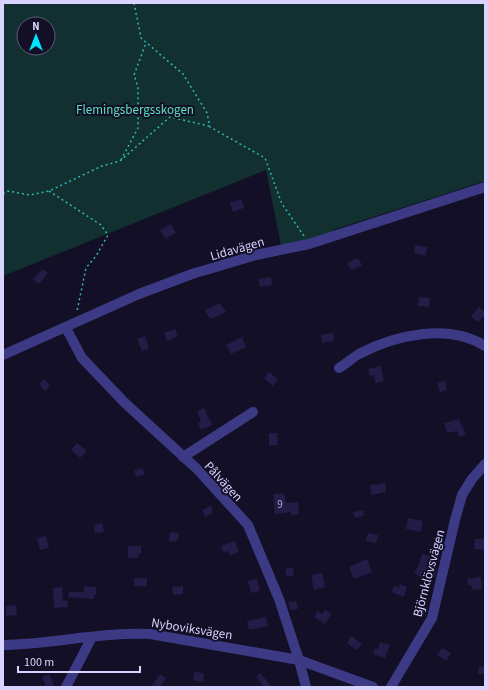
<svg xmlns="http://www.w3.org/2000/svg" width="488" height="690" viewBox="0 0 488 690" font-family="'Source Sans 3',sans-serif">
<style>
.green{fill:#12302f;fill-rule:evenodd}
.building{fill:#241b47}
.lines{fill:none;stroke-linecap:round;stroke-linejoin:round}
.path{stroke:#2fb8b0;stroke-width:1.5;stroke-dasharray:2 3;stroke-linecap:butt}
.minor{stroke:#3d3a85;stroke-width:10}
.labels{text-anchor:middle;stroke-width:4;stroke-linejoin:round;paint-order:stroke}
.number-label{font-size:11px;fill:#aca6d1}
.park-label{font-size:13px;fill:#5fe0c0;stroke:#130f26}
.street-label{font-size:13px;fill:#d9d4ff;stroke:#130f26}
</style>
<rect width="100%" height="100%" fill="#130f26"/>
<path class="green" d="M 3,3 L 485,3 L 485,181 L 333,230 L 334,235 L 281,246 L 266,170 L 3,276 ZM 24,24 L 48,24 L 48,48 L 24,48 Z"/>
<g class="building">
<path d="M 241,199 L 244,208 L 233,212 L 230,203 Z"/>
<path d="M 171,224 L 176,233 L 166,239 L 160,230 Z"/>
<path d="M 415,245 L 427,247 L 426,256 L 414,253 Z"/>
<path d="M 358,258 L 362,265 L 351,270 L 347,263 Z"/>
<path d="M 43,269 L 48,273 L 39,284 L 33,279 Z"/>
<path d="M 271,277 L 272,285 L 260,287 L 258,279 Z"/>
<path d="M 419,297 L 430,298 L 429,307 L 418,306 Z"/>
<path d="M 220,303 L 226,312 L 210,319 L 205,310 Z"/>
<path d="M 479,307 L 485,312 L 485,315 L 478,322 L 471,316 Z"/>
<path d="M 175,329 L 178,336 L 167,341 L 164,333 Z"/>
<path d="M 333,333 L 334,341 L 322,343 L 321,335 Z"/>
<path d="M 145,336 L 149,348 L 142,351 L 137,339 Z"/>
<path d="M 242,337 L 246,347 L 231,354 L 226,345 Z"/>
<path d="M 381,366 L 384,381 L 375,383 L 374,375 L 370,376 L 368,369 Z"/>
<path d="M 269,372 L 278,380 L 273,386 L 264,378 Z"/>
<path d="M 44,379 L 50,386 L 45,391 L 39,384 Z"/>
<path d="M 445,381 L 447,390 L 440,392 L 437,383 Z"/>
<path d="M 204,408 L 212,425 L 201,430 L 198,423 L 201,421 L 197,411 Z"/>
<path d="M 459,419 L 466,435 L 459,437 L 457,431 L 447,433 L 444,423 Z"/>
<path d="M 269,433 L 277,433 L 278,445 L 269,446 Z"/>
<path d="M 77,443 L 87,451 L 80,458 L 71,450 Z"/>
<path d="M 142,468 L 145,474 L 136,477 L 134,470 Z"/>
<path d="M 385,483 L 386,492 L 371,495 L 370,485 Z"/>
<path d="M 284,493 L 286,503 L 298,502 L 299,514 L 291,515 L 291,512 L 275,514 L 273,494 Z"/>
<path d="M 211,506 L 213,513 L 205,517 L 202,510 Z"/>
<path d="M 363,510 L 364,516 L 355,518 L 353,512 Z"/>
<path d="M 408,518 L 423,521 L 421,532 L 406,529 Z"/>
<path d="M 102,523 L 104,532 L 95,533 L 94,525 Z"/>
<path d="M 170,532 L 179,533 L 178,540 L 176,540 L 175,542 L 169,541 Z"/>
<path d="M 368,533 L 378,535 L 376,543 L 366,541 Z"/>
<path d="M 46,536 L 49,548 L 40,550 L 37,538 Z"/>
<path d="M 475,539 L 485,539 L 485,550 L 474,549 Z"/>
<path d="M 235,541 L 239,552 L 230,556 L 228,551 L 223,553 L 221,546 Z"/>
<path d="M 128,546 L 141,546 L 141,554 L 138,554 L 138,558 L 128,558 Z"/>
<path d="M 422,554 L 431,556 L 428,566 L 437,569 L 435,578 L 427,576 L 425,580 L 414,573 L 419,564 Z"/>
<path d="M 367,559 L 372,572 L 354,579 L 349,567 Z"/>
<path d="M 293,567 L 294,575 L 287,577 L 285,569 Z"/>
<path d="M 322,573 L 325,587 L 314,590 L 311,575 Z"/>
<path d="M 481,577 L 482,589 L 472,590 L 471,585 L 468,585 L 467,579 Z"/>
<rect x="134" y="578" width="13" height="8"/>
<path d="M 257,579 L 260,591 L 251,593 L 248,581 Z"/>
<path d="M 400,584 L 407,587 L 404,597 L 392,592 L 394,586 L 399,588 Z"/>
<path d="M 84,586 L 96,587 L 96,595 L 94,595 L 94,599 L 68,597 L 69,592 L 84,592 Z"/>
<path d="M 183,586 L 183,594 L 173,595 L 172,587 Z"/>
<path d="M 62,587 L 63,601 L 67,600 L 68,607 L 54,608 L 53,588 Z"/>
<path d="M 296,601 L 298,609 L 290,610 L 288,602 Z"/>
<path d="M 16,605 L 17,615 L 6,616 L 6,606 Z"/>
<path d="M 325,610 L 332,614 L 325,624 L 314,617 L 318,611 L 322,614 Z"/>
<path d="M 266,617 L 268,626 L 249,630 L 247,621 Z"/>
<path d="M 351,636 L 362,644 L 357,650 L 347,643 Z"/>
<path d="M 380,642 L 390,645 L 385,658 L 373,654 L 375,648 L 378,649 Z"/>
<path d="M 442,648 L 451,653 L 446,661 L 437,655 Z"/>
<path d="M 479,667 L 485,667 L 484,674 L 478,674 Z"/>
<path d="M 194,672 L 204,673 L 203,682 L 193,680 Z"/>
<path d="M 260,673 L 272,687 L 264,687 L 256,677 Z"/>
<path d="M 49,674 L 54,685 L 46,687 L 42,677 Z"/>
<path d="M 160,674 L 166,678 L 160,687 L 151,687 Z"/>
</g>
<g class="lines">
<g class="path">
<path d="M 14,3 L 21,3"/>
<path d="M 134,3 L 141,38 L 183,74 L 207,113 L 210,127 L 265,158 L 282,204 L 304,236"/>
<path d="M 121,160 L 138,128 L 138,87 L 134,75 L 146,43"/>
<path d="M 49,191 L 101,225 L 108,235 L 96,256 L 86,268 L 77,311"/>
<path d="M 3,194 L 8,191 L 30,195 L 49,191 L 102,166 L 120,161 L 170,117 L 209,126"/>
</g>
<g class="minor">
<path d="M 66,328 L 82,358 L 125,403 L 197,469 L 248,525 L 279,599 L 299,660 L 306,687"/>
<path d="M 3,355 L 139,294 L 192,274 L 256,255 L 309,244 L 485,187"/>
<path d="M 339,368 C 346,364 352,358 359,354 C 395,335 448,323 485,346"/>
<path d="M 183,457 L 253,412"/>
<path d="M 3,645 C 52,644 101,632 150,634 L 299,660 L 373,687"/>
<path d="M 66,687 L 92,637"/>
<path d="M 391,687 L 432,618 L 455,520 L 462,495 L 472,479 L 485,464"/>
</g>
</g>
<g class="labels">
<g class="number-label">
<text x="280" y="508">9</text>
</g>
<g class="park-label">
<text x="135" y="114">Flemingsbergsskogen</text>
</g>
<g class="street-label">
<text transform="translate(237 248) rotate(-16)" y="5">Lidavägen</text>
<text transform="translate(224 481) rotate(47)" y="5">Pålvägen</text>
<text transform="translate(428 573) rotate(-75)" y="5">Björnklövsvägen</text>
<text transform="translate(192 628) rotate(9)" y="5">Nyboviksvägen</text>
</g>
</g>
<rect width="488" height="690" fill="none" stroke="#d9d4ff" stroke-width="8"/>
<g transform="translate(36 36)"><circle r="19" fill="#130f26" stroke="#625e7d"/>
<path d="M0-3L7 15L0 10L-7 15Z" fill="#00e5ff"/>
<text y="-6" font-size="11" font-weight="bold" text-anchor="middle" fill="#d9d4ff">N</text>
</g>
<path d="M18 666v6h122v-6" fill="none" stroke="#d9d4ff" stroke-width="2"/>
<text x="24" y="666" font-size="12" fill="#d9d4ff" stroke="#130f26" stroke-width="3" paint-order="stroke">100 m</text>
</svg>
